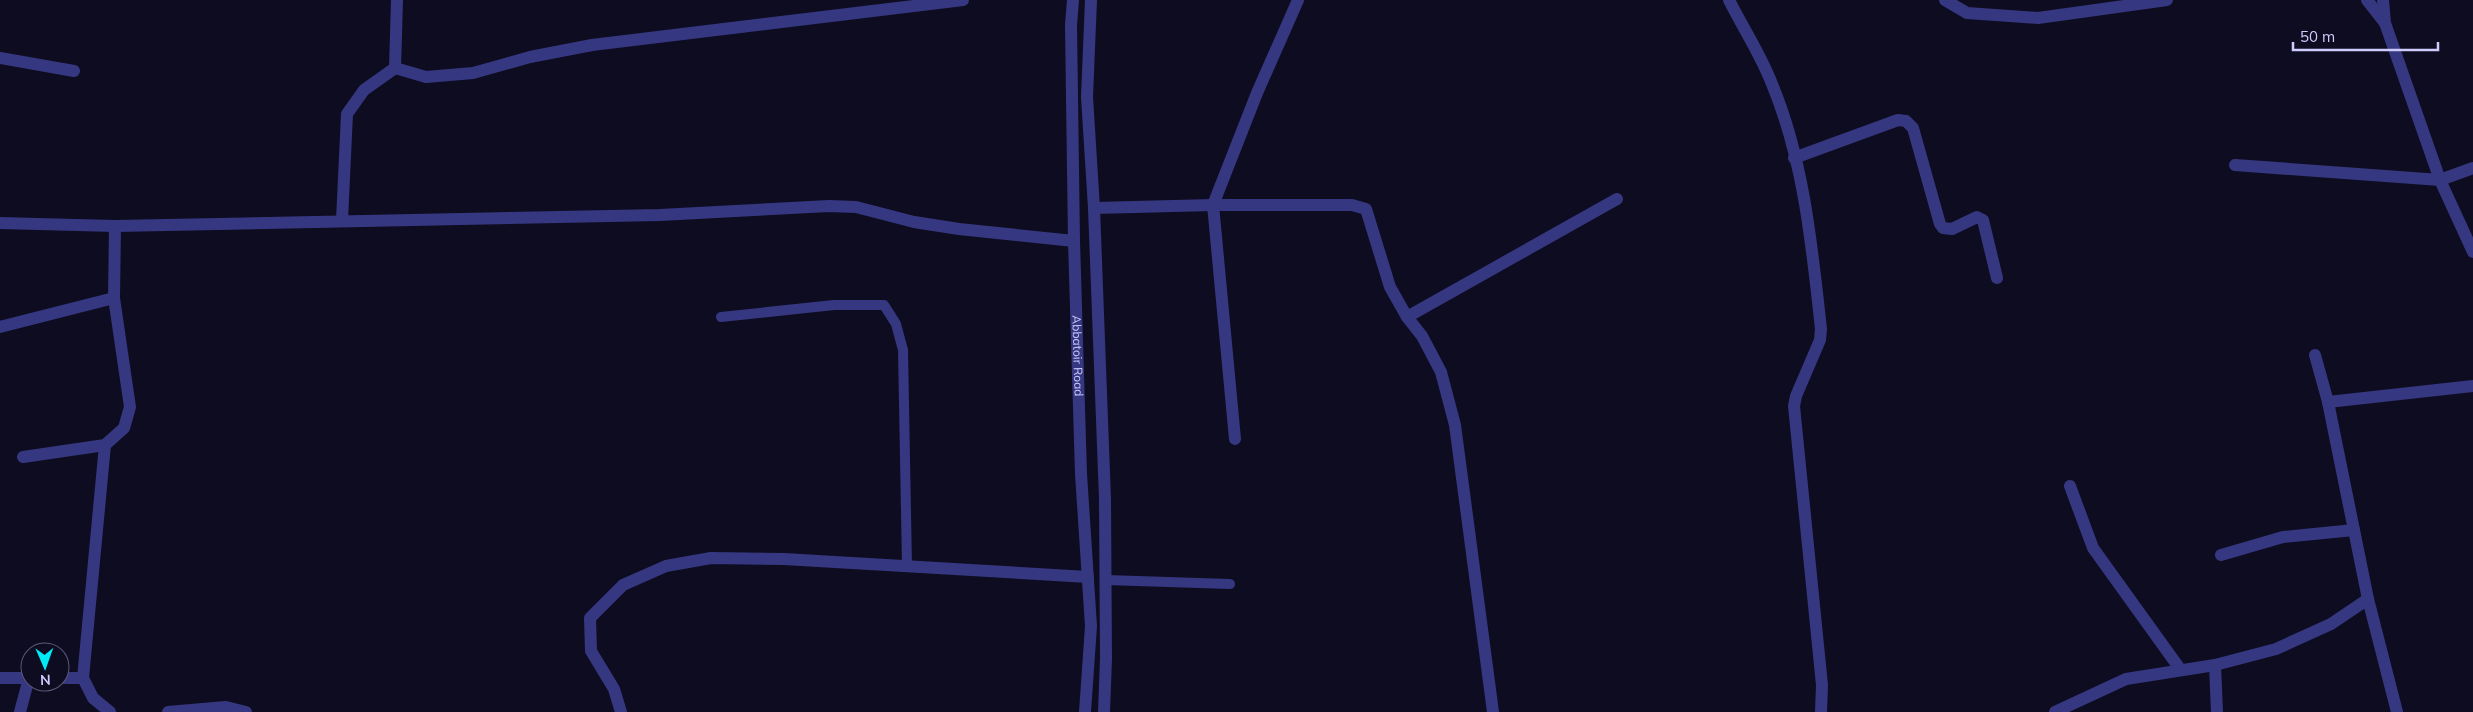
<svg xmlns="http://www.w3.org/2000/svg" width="2473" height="712" viewBox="0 0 2473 712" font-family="Mulish,sans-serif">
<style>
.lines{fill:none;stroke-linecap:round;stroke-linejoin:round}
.service{stroke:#363781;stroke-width:10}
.minor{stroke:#363781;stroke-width:12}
.tertiary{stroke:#363781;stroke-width:12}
.labels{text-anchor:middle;stroke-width:5;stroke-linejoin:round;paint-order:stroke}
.street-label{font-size:12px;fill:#cecbff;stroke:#0e0c20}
</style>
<rect width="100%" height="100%" fill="#0e0c20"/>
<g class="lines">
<g class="service">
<path d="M 721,317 L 834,305 L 884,305 L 896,324 L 903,350 L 907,566"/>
<path d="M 1106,580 L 1230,584"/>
</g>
<g class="minor">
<path d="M 1729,0 C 1743,28 1761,55 1772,84 C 1804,161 1812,247 1821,329 L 1820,340 L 1796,396 L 1794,406 L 1822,685 L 1821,712"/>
<path d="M 1945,0 L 1967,13 L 2038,18 L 2167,0"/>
<path d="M 2367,0 L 2385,23"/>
<path d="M 2383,0 L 2385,23 L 2440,180 L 2473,252"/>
<path d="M 0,58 L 74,71"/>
<path d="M 395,68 L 426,77 L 473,73 L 530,57 L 592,45 L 963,0"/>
<path d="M 395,68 L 397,0"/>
<path d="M 1794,158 L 1898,120 L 1906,121 L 1913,128 L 1940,224 L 1943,228 L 1952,229 L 1977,217 L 1983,220 L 1997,278"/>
<path d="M 2235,165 L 2440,180 L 2473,168"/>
<path d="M 1094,208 L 1213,205 L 1352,205 L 1366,209 L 1390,287 L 1407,317 L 1422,336 L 1441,372 L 1455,425 L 1493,712"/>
<path d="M 342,220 L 347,114 L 364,90 L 395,68"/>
<path d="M 0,223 L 115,226 L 660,215 L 829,206 L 856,207 L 914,222 L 959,229 L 1074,241"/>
<path d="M 1407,317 L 1617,199"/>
<path d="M 0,327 L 114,298"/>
<path d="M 2315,355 L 2328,402 L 2368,599 L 2397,712"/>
<path d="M 2328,402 L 2473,386"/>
<path d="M 1235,439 L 1213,205 L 1257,93 L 1298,0"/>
<path d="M 105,445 L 83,678 L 93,698 L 110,712"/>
<path d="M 23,457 L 105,445 L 124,428 L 130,407 L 114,298 L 115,226"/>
<path d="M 2070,486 L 2093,548 L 2180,669"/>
<path d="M 2221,555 L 2283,537 L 2354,530"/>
<path d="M 2215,665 L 2217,712"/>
<path d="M 0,678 L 30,678"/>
<path d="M 60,678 L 83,678"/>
<path d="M 20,712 L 29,678"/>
<path d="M 168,712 L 226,707 L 246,712"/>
<path d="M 621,712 L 614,689 L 591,651 L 590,618 L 623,585 L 666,566 L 711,558 L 784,559 L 1088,577"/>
<path d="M 2055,712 L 2126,679 L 2215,665 L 2276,649 L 2331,624 L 2368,599"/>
</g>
<g class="tertiary">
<path id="s1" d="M 1073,0 L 1071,25 L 1074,241 L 1081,474 L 1091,626 L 1085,712"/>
<path d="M 1091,0 L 1087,97 L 1094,208 L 1105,499 L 1106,659 L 1104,712"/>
</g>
</g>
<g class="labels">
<g class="street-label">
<text dy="4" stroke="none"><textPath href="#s1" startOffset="356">Abbatoir Road</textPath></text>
</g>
</g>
<g transform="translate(45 667) rotate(178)"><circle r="24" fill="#0e0c20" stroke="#5b5879"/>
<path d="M0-4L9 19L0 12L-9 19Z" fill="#00ebf6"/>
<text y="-8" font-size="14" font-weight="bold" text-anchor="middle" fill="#cecbff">N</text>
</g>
<path d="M2293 42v8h145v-8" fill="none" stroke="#cecbff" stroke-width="2.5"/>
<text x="2300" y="42" font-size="15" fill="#cecbff" stroke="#0e0c20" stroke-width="4" paint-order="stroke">50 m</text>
</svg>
